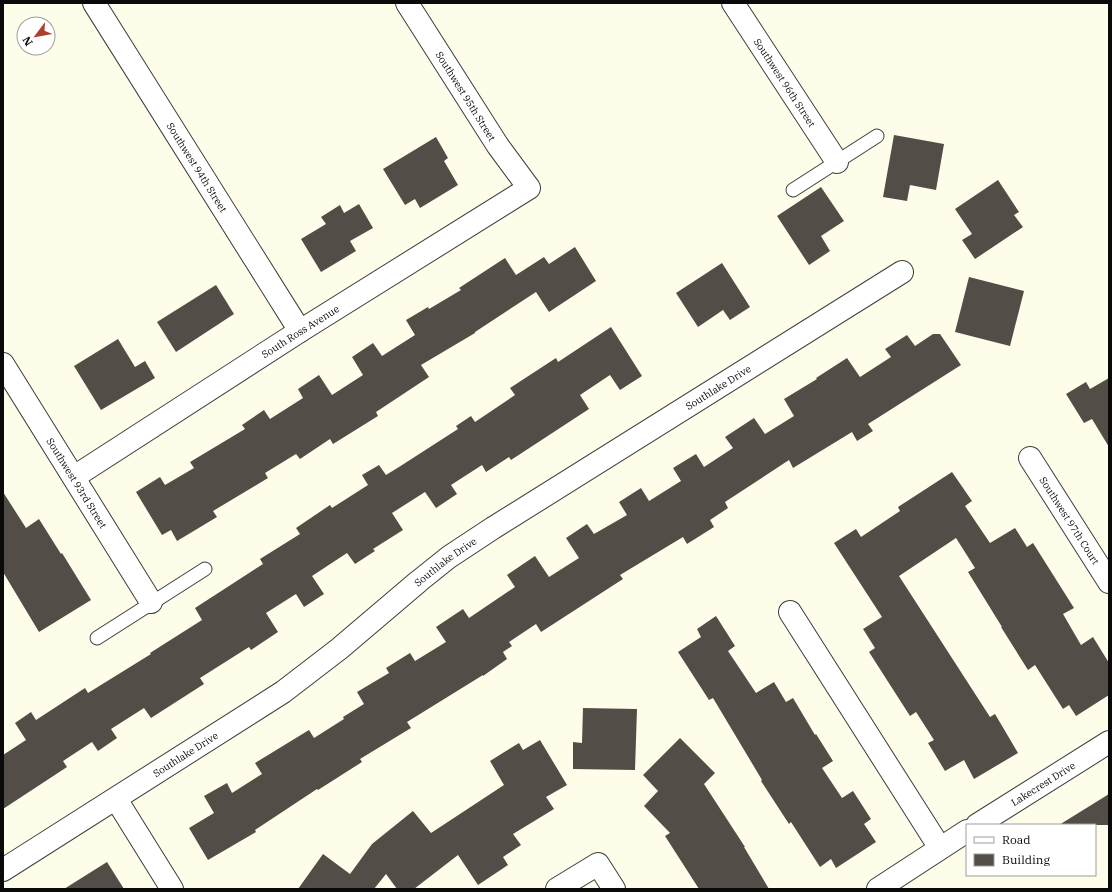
<svg xmlns="http://www.w3.org/2000/svg" width="1112" height="892" viewBox="0 0 1112 892" font-family="'IBM Plex Serif',serif">
<style>
.building{fill:#524d47}
.lines{fill:none;stroke-linecap:round;stroke-linejoin:round}
.service-casing{stroke:#3d3d3d;stroke-width:15}
.minor-casing{stroke:#3d3d3d;stroke-width:24}
.service{stroke:#fff;stroke-width:13}
.minor{stroke:#fff;stroke-width:22}
.labels{text-anchor:middle;stroke-width:4;stroke-linejoin:round;paint-order:stroke}
.street-label{font-size:10px;fill:#0a0a0a;stroke:#fff}
</style>
<rect width="100%" height="100%" fill="#fdfde9"/>
<g class="building">
<path d="M 894,135 L 944,144 L 936,190 L 910,185 L 907,201 L 883,197 Z"/>
<path d="M 436,137 L 448,158 L 444,161 L 458,185 L 420,208 L 415,199 L 405,205 L 383,169 Z"/>
<path d="M 998,180 L 1019,212 L 1014,215 L 1023,227 L 975,259 L 962,240 L 972,234 L 955,209 Z"/>
<path d="M 821,187 L 844,221 L 821,236 L 830,251 L 809,265 L 777,216 Z"/>
<path d="M 359,204 L 373,228 L 350,241 L 356,251 L 321,272 L 301,239 L 326,224 L 321,217 L 340,205 L 344,213 Z"/>
<path d="M 575,247 L 596,281 L 549,312 L 536,292 L 475,332 L 475,333 L 421,365 L 429,377 L 376,412 L 378,416 L 333,444 L 330,439 L 300,459 L 296,454 L 265,473 L 268,478 L 213,511 L 217,517 L 177,541 L 171,530 L 162,535 L 136,492 L 160,477 L 165,485 L 194,468 L 190,462 L 245,429 L 242,425 L 264,410 L 270,419 L 303,398 L 298,389 L 319,375 L 332,395 L 363,375 L 352,357 L 373,343 L 382,356 L 415,335 L 406,320 L 428,307 L 429,309 L 461,290 L 459,288 L 505,258 L 516,275 L 544,257 L 549,264 Z"/>
<path d="M 722,263 L 750,307 L 730,320 L 723,310 L 698,327 L 676,293 Z"/>
<path d="M 969,277 L 1024,291 L 1010,346 L 955,332 Z"/>
<path d="M 216,285 L 234,314 L 176,352 L 157,322 Z"/>
<path d="M 611,327 L 642,376 L 620,390 L 610,375 L 580,395 L 589,409 L 511,460 L 509,457 L 486,472 L 482,465 L 451,485 L 457,494 L 436,508 L 425,492 L 392,513 L 403,530 L 373,549 L 375,551 L 355,564 L 347,553 L 312,576 L 324,594 L 304,607 L 296,594 L 266,613 L 278,632 L 251,650 L 249,647 L 200,678 L 204,684 L 151,718 L 144,708 L 111,729 L 117,738 L 98,751 L 92,742 L 63,761 L 67,767 L 3,809 L 3,755 L 26,740 L 15,723 L 31,712 L 36,720 L 85,688 L 88,693 L 151,654 L 150,653 L 202,620 L 195,608 L 263,564 L 260,559 L 300,534 L 296,528 L 330,505 L 332,508 L 368,485 L 362,475 L 379,465 L 386,475 L 399,467 L 458,429 L 456,426 L 471,416 L 475,422 L 515,395 L 510,388 L 556,358 L 558,362 Z"/>
<path d="M 933,334 L 940,334 L 961,365 L 868,424 L 873,431 L 857,441 L 852,432 L 793,468 L 789,460 L 725,502 L 728,508 L 710,520 L 714,527 L 687,544 L 683,537 L 620,575 L 623,579 L 541,632 L 536,624 L 509,642 L 512,646 L 503,652 L 507,659 L 483,676 L 483,675 L 407,722 L 411,728 L 360,759 L 362,762 L 318,790 L 317,789 L 255,830 L 256,832 L 208,860 L 189,828 L 214,813 L 204,796 L 227,783 L 232,793 L 262,774 L 255,763 L 309,730 L 314,738 L 344,719 L 343,717 L 364,704 L 357,692 L 389,673 L 386,668 L 410,653 L 415,661 L 446,642 L 436,627 L 463,609 L 469,618 L 515,587 L 507,575 L 535,556 L 549,577 L 579,558 L 566,538 L 587,524 L 594,534 L 627,515 L 619,502 L 641,488 L 649,501 L 681,481 L 673,468 L 696,454 L 704,467 L 733,448 L 725,437 L 754,418 L 765,434 L 794,416 L 784,399 L 817,379 L 816,378 L 847,358 L 860,377 L 891,357 L 885,349 L 907,335 L 915,346 Z"/>
<path d="M 118,339 L 135,367 L 145,361 L 155,378 L 101,410 L 74,366 Z"/>
<path d="M 1109,378 L 1109,447 L 1092,419 L 1084,423 L 1066,394 L 1086,382 L 1090,389 Z"/>
<path d="M 952,472 L 972,501 L 965,506 L 990,543 L 1015,528 L 1027,547 L 1033,543 L 1074,608 L 1063,614 L 1081,645 L 1093,637 L 1109,663 L 1109,695 L 1076,716 L 1069,705 L 1063,709 L 1035,665 L 1028,670 L 1001,627 L 1002,627 L 968,572 L 975,568 L 956,538 L 899,576 L 990,717 L 995,714 L 1018,753 L 974,779 L 964,760 L 945,771 L 928,743 L 934,740 L 916,712 L 910,716 L 869,652 L 875,648 L 863,629 L 882,617 L 834,543 L 856,529 L 861,537 L 900,511 L 898,507 Z"/>
<path d="M 3,492 L 26,528 L 39,519 L 61,554 L 62,553 L 91,600 L 39,632 L 3,572 Z"/>
<path d="M 716,616 L 735,646 L 728,651 L 756,693 L 774,682 L 786,702 L 793,698 L 815,735 L 816,734 L 833,761 L 822,768 L 842,798 L 853,791 L 871,819 L 864,824 L 876,842 L 836,868 L 831,859 L 820,867 L 791,822 L 789,824 L 761,781 L 762,780 L 713,698 L 709,700 L 678,652 L 701,637 L 697,629 Z"/>
<path d="M 583,708 L 637,709 L 635,770 L 573,769 L 573,742 L 582,743 Z"/>
<path d="M 680,738 L 715,773 L 704,784 L 745,847 L 744,847 L 769,889 L 699,889 L 665,836 L 670,833 L 644,806 L 658,791 L 643,775 Z"/>
<path d="M 540,740 L 567,785 L 546,797 L 554,809 L 513,834 L 521,845 L 503,857 L 508,865 L 478,885 L 458,855 L 414,889 L 397,889 L 386,874 L 374,889 L 298,889 L 323,854 L 350,874 L 372,844 L 413,811 L 431,833 L 504,785 L 490,761 L 519,743 L 523,750 Z"/>
<path d="M 1109,794 L 1109,825 L 1059,825 Z"/>
<path d="M 107,862 L 124,889 L 64,889 Z"/>
</g>
<g class="lines">
<g class="service-casing">
<g id="service">
<path d="M 793,190 L 877,136"/>
<path d="M 97,638 L 205,569"/>
</g>
</g>
<g class="minor-casing">
<g id="minor">
<path id="s1" d="M 94,3 L 300,331"/>
<path id="s2" d="M 733,3 L 837,162"/>
<path id="s3" d="M 3,364 L 151,602"/>
<path id="s4" d="M 1030,458 L 1109,582"/>
<path id="s5" d="M 74,477 L 300,331 L 529,188 L 498,146 L 407,3"/>
<path d="M 790,612 L 940,848"/>
<path d="M 116,799 L 172,889"/>
<path id="s6" d="M 977,825 L 1109,742"/>
<path id="s7" d="M 3,870 L 283,692 L 339,649 L 419,581 L 449,557 L 493,528 L 902,272"/>
<path d="M 557,889 L 598,864 L 614,889"/>
<path d="M 878,889 L 967,831"/>
</g>
</g>
<use href="#service" class="service"/>
<use href="#minor" class="minor"/>
</g>
<g class="labels">
<g class="street-label">
<text dy="4" stroke="none"><textPath href="#s2" startOffset="95">Southwest 96th Street</textPath></text>
<text transform="translate(466 96) rotate(58)" y="4">Southwest 95th Street</text>
<text dy="4" stroke="none"><textPath href="#s1" startOffset="194">Southwest 94th Street</textPath></text>
<text dy="4" stroke="none"><textPath href="#s5" startOffset="269">South Ross Avenue</textPath></text>
<text dy="4" stroke="none"><textPath href="#s7" startOffset="864">Southlake Drive</textPath></text>
<text dy="4" stroke="none"><textPath href="#s3" startOffset="140">Southwest 93rd Street</textPath></text>
<text dy="4" stroke="none"><textPath href="#s4" startOffset="74">Southwest 97th Court</textPath></text>
<text dy="4" stroke="none"><textPath href="#s7" startOffset="540">Southlake Drive</textPath></text>
<text dy="4" stroke="none"><textPath href="#s7" startOffset="216">Southlake Drive</textPath></text>
<text dy="4" stroke="none"><textPath href="#s6" startOffset="78">Lakecrest Drive</textPath></text>
</g>
</g>
<rect width="1112" height="892" fill="none" stroke="#0a0a0a" stroke-width="8"/>
<rect x="966" y="824" width="130" height="52" fill="#ffffff" stroke="#9d9d9d"/>
<rect x="974" y="837" width="20" height="6" fill="#ffffff" stroke="#9d9d9d"/>
<text x="1002" y="844" font-size="12" fill="#0a0a0a">Road</text>
<rect x="974" y="854" width="20" height="12" fill="#524d47" stroke="#9d9d9d"/>
<text x="1002" y="864" font-size="12" fill="#0a0a0a">Building</text>
<g transform="translate(36 36) rotate(238)"><circle r="19" fill="#ffffff" stroke="#9d9d9d"/>
<path d="M0-3L7 15L0 10L-7 15Z" fill="#ae402e"/>
<text y="-6" font-size="11" font-weight="bold" text-anchor="middle" fill="#0a0a0a">N</text>
</g>
</svg>
